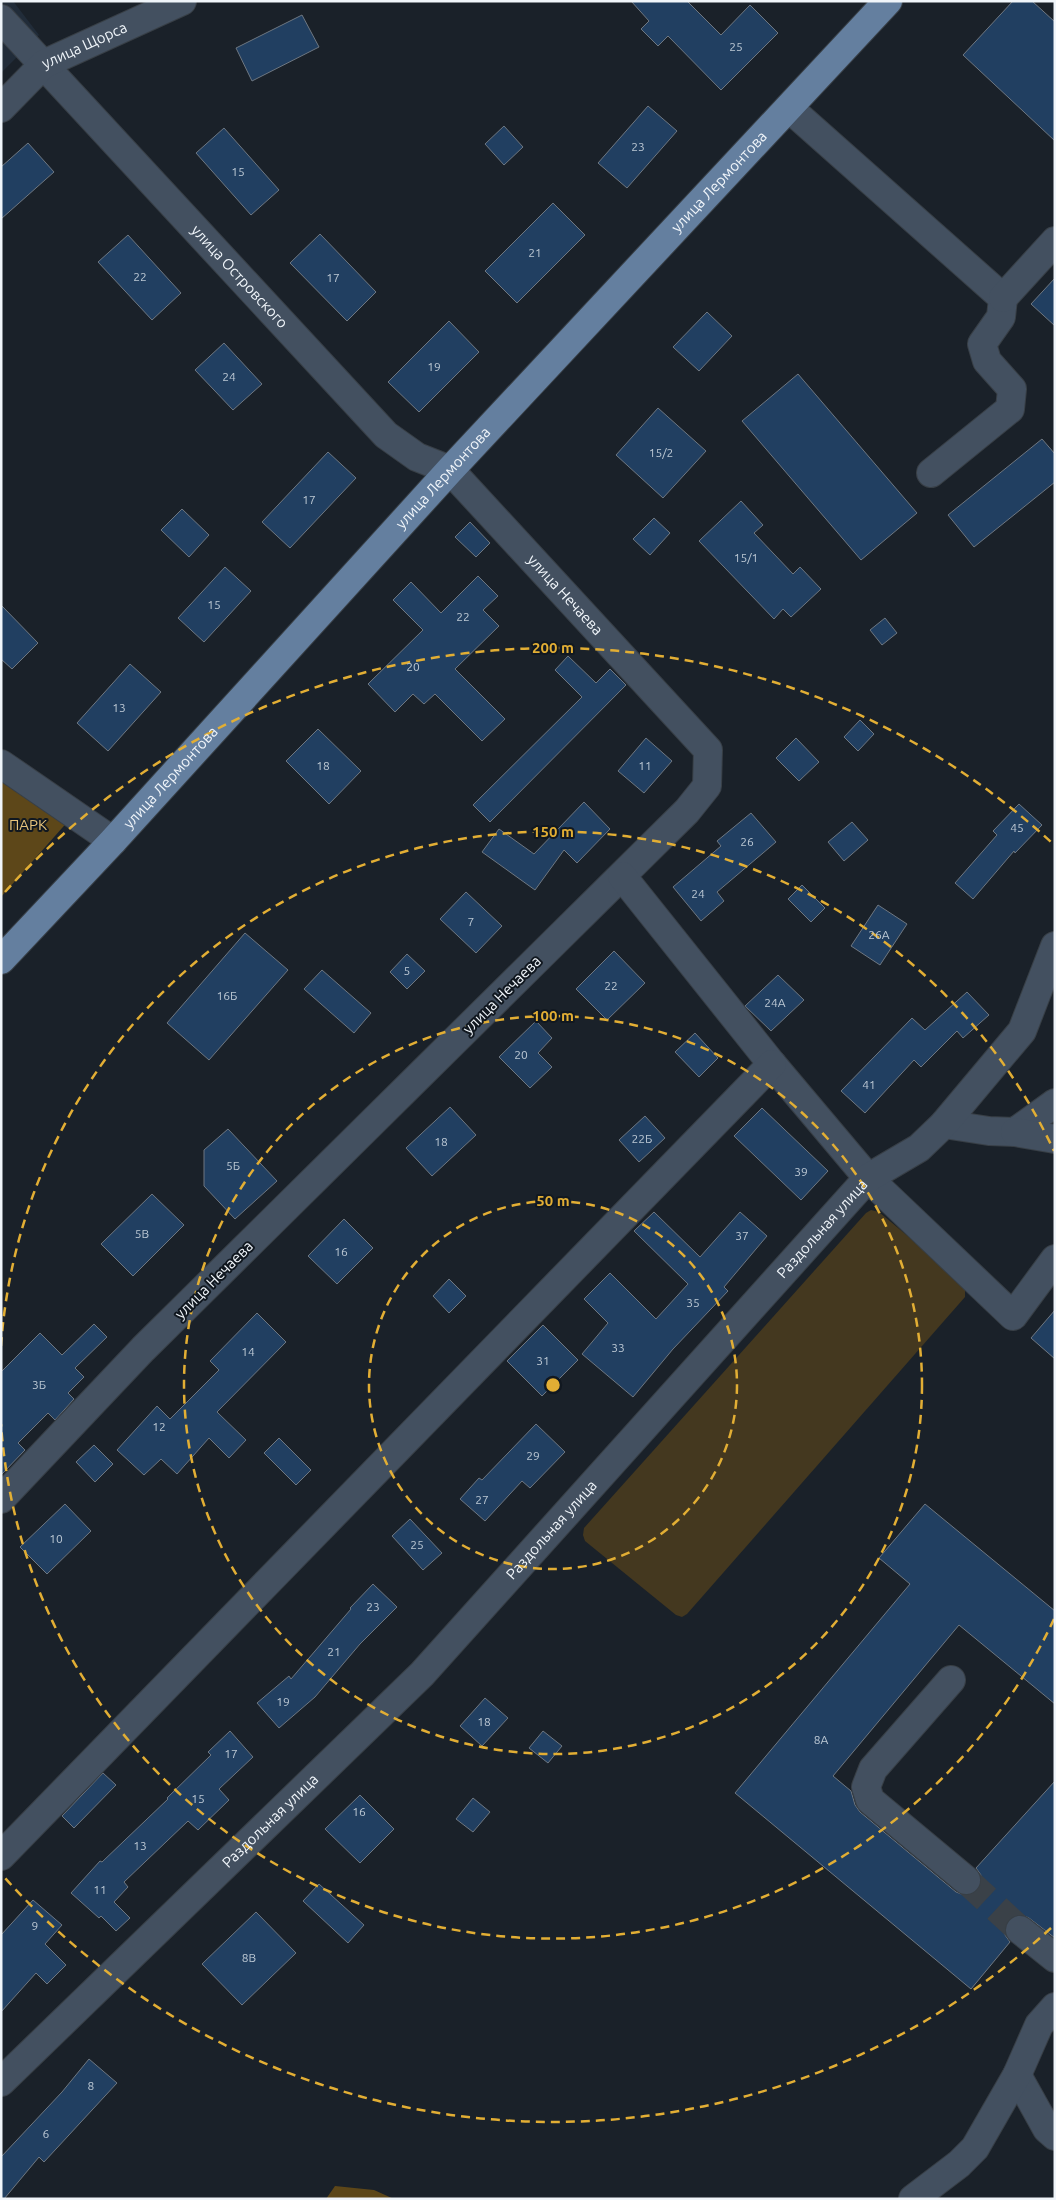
<svg xmlns="http://www.w3.org/2000/svg" width="1056" height="2200" viewBox="0 0 1056 2200" font-family="Ubuntu,sans-serif">
<style>
.built{fill:#212c39}
.green{fill:#44381f}
.forest{fill:#5d4719}
.building{fill:#213f61;stroke:#6e7781}
.lines{fill:none;stroke-linecap:round;stroke-linejoin:round}
.minor-tunnel{stroke:#3a4148;stroke-width:28;stroke-dasharray:28 14;stroke-linecap:butt}
.minor-casing{stroke:#383f46;stroke-width:30}
.major-casing{stroke:#383f46;stroke-width:30}
.minor{stroke:#435060;stroke-width:28}
.major{stroke:#647f9f;stroke-width:28}
.ring{fill:none;stroke:#e2ae34;stroke-width:2.5;stroke-dasharray:9 6}
.labels{text-anchor:middle;stroke-width:4;stroke-linejoin:round;paint-order:stroke}
.number-label{font-size:12px;fill:#bcc8d4}
.street-label{font-size:15px;fill:#f0f5fa;stroke:#111820}
.park-label{font-size:15px;fill:#e7c47c;stroke:#111820}
.centre{fill:#e2ae34;stroke:#111820;stroke-width:2.5}
.ring-label{font-size:15px;text-anchor:middle;font-weight:bold;fill:#e2ae34;stroke:#111820;stroke-width:4;stroke-linejoin:round;paint-order:stroke}
</style>
<rect width="100%" height="100%" fill="#1a2129"/>
<path class="built" d="M 1,1 L 13,1 L 39,35 L 1,73 Z"/>
<path class="green" d="M 871,1210 L 879,1212 L 965,1284 L 965,1297 L 687,1614 L 682,1617 L 676,1615 L 585,1541 L 583,1535 L 584,1528 L 866,1213 Z"/>
<g class="forest">
<path d="M 1,770 L 70,819 L 1,897 Z"/>
<path d="M 335,2186 L 374,2190 L 394,2199 L 326,2199 Z"/>
</g>
<g class="building">
<path d="M 631,1 L 687,1 L 721,35 L 750,5 L 778,33 L 721,90 L 668,36 L 658,46 L 641,29 L 649,21 Z"/>
<path d="M 1013,1 L 1032,1 L 1055,22 L 1055,141 L 963,55 Z"/>
<path d="M 302,15 L 319,47 L 252,81 L 236,48 Z"/>
<path d="M 648,106 L 677,131 L 627,188 L 598,163 Z"/>
<path d="M 504,126 L 523,147 L 504,165 L 485,144 Z"/>
<path d="M 224,128 L 279,190 L 251,215 L 196,153 Z"/>
<path d="M 28,143 L 54,172 L 1,219 L 1,167 Z"/>
<path d="M 553,203 L 585,235 L 517,303 L 485,271 Z"/>
<path d="M 320,234 L 376,292 L 347,321 L 290,263 Z"/>
<path d="M 128,235 L 181,293 L 152,320 L 98,262 Z"/>
<path d="M 1055,278 L 1055,326 L 1031,304 Z"/>
<path d="M 707,312 L 732,336 L 699,371 L 673,347 Z"/>
<path d="M 449,321 L 479,352 L 419,412 L 388,382 Z"/>
<path d="M 224,343 L 262,384 L 233,410 L 195,370 Z"/>
<path d="M 798,374 L 917,513 L 861,560 L 742,421 Z"/>
<path d="M 658,408 L 706,451 L 663,498 L 616,455 Z"/>
<path d="M 1042,439 L 1055,454 L 1055,482 L 974,547 L 948,515 Z"/>
<path d="M 328,452 L 356,478 L 290,548 L 262,522 Z"/>
<path d="M 741,501 L 763,525 L 754,533 L 793,574 L 800,567 L 821,589 L 791,617 L 783,609 L 774,619 L 699,541 Z"/>
<path d="M 182,509 L 209,535 L 189,557 L 161,530 Z"/>
<path d="M 654,518 L 670,533 L 650,555 L 633,539 Z"/>
<path d="M 470,522 L 490,543 L 476,557 L 455,537 Z"/>
<path d="M 225,567 L 251,591 L 204,642 L 178,618 Z"/>
<path d="M 478,576 L 498,596 L 483,610 L 499,626 L 455,669 L 505,719 L 482,741 L 435,694 L 424,704 L 413,694 L 395,712 L 368,684 L 423,630 L 393,600 L 411,582 L 441,613 Z"/>
<path d="M 1,605 L 38,643 L 12,669 L 1,659 Z"/>
<path d="M 885,618 L 897,633 L 882,645 L 870,630 Z"/>
<path d="M 568,656 L 596,683 L 610,669 L 626,685 L 490,822 L 473,805 L 582,697 L 555,670 Z"/>
<path d="M 130,664 L 161,692 L 108,751 L 77,723 Z"/>
<path d="M 860,720 L 874,734 L 858,751 L 844,737 Z"/>
<path d="M 318,729 L 361,771 L 329,804 L 286,761 Z"/>
<path d="M 646,738 L 672,761 L 644,793 L 618,771 Z"/>
<path d="M 796,738 L 819,762 L 799,781 L 776,758 Z"/>
<path d="M 584,802 L 610,829 L 577,863 L 564,850 L 535,890 L 482,852 L 499,829 L 534,854 Z"/>
<path d="M 1019,804 L 1042,825 L 1015,853 L 1014,851 L 973,899 L 955,883 L 997,835 L 993,831 Z"/>
<path d="M 751,813 L 776,842 L 717,892 L 724,901 L 701,921 L 673,887 L 721,846 L 717,841 Z"/>
<path d="M 852,822 L 868,840 L 844,861 L 828,842 Z"/>
<path d="M 802,885 L 825,908 L 811,922 L 788,899 Z"/>
<path d="M 466,892 L 502,926 L 476,953 L 440,919 Z"/>
<path d="M 878,905 L 907,924 L 880,965 L 851,946 Z"/>
<path d="M 245,933 L 288,970 L 209,1060 L 167,1023 Z"/>
<path d="M 614,951 L 645,983 L 607,1020 L 576,989 Z"/>
<path d="M 407,954 L 425,971 L 407,989 L 390,972 Z"/>
<path d="M 322,970 L 371,1013 L 354,1033 L 304,989 Z"/>
<path d="M 778,975 L 804,1000 L 771,1031 L 745,1006 Z"/>
<path d="M 967,992 L 989,1015 L 963,1038 L 957,1031 L 921,1067 L 914,1060 L 865,1113 L 841,1091 L 912,1018 L 925,1030 Z"/>
<path d="M 536,1021 L 552,1038 L 538,1053 L 552,1067 L 530,1088 L 499,1057 Z"/>
<path d="M 695,1033 L 718,1058 L 699,1077 L 675,1052 Z"/>
<path d="M 450,1107 L 476,1135 L 432,1176 L 406,1148 Z"/>
<path d="M 762,1108 L 828,1171 L 801,1200 L 734,1136 Z"/>
<path d="M 645,1116 L 665,1138 L 639,1162 L 619,1140 Z"/>
<path d="M 228,1129 L 277,1181 L 235,1219 L 204,1186 L 204,1150 Z"/>
<path d="M 152,1194 L 184,1225 L 133,1276 L 101,1244 Z"/>
<path d="M 654,1212 L 700,1257 L 740,1212 L 767,1236 L 724,1287 L 728,1291 L 673,1349 L 633,1397 L 582,1354 L 608,1323 L 584,1299 L 610,1273 L 656,1319 L 688,1284 L 634,1231 Z"/>
<path d="M 344,1219 L 373,1248 L 337,1284 L 308,1256 Z"/>
<path d="M 449,1279 L 466,1296 L 449,1313 L 433,1296 Z"/>
<path d="M 1055,1310 L 1055,1359 L 1031,1338 Z"/>
<path d="M 257,1313 L 286,1342 L 217,1412 L 246,1440 L 229,1458 L 209,1438 L 177,1474 L 161,1459 L 144,1475 L 117,1450 L 157,1406 L 170,1419 L 219,1370 L 210,1361 Z"/>
<path d="M 94,1324 L 107,1337 L 75,1368 L 84,1377 L 68,1393 L 74,1399 L 55,1420 L 48,1413 L 18,1443 L 25,1450 L 1,1475 L 1,1372 L 40,1333 L 62,1355 Z"/>
<path d="M 543,1325 L 578,1360 L 542,1396 L 507,1361 Z"/>
<path d="M 536,1424 L 565,1452 L 530,1488 L 522,1481 L 485,1521 L 460,1499 L 479,1478 L 482,1480 Z"/>
<path d="M 279,1438 L 311,1470 L 296,1485 L 264,1453 Z"/>
<path d="M 94,1445 L 113,1464 L 95,1482 L 76,1462 Z"/>
<path d="M 65,1504 L 91,1531 L 47,1574 L 20,1547 Z"/>
<path d="M 925,1504 L 1055,1611 L 1055,1704 L 959,1625 L 833,1776 L 851,1791 L 855,1805 L 860,1812 L 956,1892 L 964,1895 L 972,1894 L 978,1890 L 981,1883 L 981,1875 L 976,1868 L 1055,1781 L 1055,1938 L 1029,1918 L 1022,1915 L 1014,1916 L 1008,1921 L 1005,1928 L 1005,1935 L 1010,1942 L 971,1989 L 735,1793 L 910,1584 L 879,1558 Z"/>
<path d="M 410,1519 L 442,1553 L 423,1570 L 392,1536 Z"/>
<path d="M 373,1584 L 397,1607 L 360,1644 L 315,1697 L 279,1728 L 257,1703 L 289,1676 L 291,1679 L 351,1609 L 350,1608 Z"/>
<path d="M 485,1698 L 508,1718 L 482,1746 L 460,1726 Z"/>
<path d="M 230,1731 L 253,1757 L 219,1789 L 229,1800 L 198,1830 L 188,1821 L 124,1882 L 128,1887 L 114,1902 L 130,1918 L 116,1931 L 101,1916 L 99,1918 L 71,1893 L 100,1861 L 102,1862 L 168,1799 L 167,1798 L 211,1755 L 208,1752 Z"/>
<path d="M 543,1731 L 562,1746 L 548,1763 L 529,1748 Z"/>
<path d="M 103,1773 L 116,1785 L 74,1828 L 62,1816 Z"/>
<path d="M 360,1795 L 394,1829 L 360,1863 L 325,1829 Z"/>
<path d="M 473,1798 L 490,1812 L 473,1832 L 456,1819 Z"/>
<path d="M 319,1884 L 364,1925 L 348,1943 L 303,1901 Z"/>
<path d="M 33,1900 L 62,1925 L 45,1944 L 66,1965 L 47,1984 L 36,1973 L 1,2012 L 1,1935 Z"/>
<path d="M 256,1912 L 296,1953 L 242,2005 L 202,1964 Z"/>
<path d="M 89,2059 L 117,2083 L 44,2162 L 39,2157 L 4,2199 L 1,2199 L 1,2157 L 62,2092 Z"/>
</g>
<g class="lines">
<path class="minor-tunnel" d="M 966,1880 L 1020,1930"/>
<g class="minor-casing">
<g id="minor">
<path id="s1" d="M 1,19 L 386,435 L 417,457 L 450,470 L 708,750 L 707,786 L 687,811 L 143,1349 L 1,1499"/>
<path id="s2" d="M 1,108 L 44,64 L 182,1"/>
<path d="M 789,108 L 1003,298 L 1001,317 L 982,344 L 987,361 L 1012,389 L 1010,409 L 931,473"/>
<path d="M 1003,298 L 1055,241"/>
<path d="M 1,764 L 113,841"/>
<path d="M 622,876 L 772,1064 L 868,1178 L 1013,1316 L 1055,1259"/>
<path d="M 944,1124 L 989,1131 L 1015,1132 L 1055,1103"/>
<path d="M 1015,1132 L 1055,1139"/>
<path d="M 951,1680 L 873,1769 L 866,1787 L 870,1800 L 966,1880"/>
<path d="M 1,1856 L 772,1064"/>
<path d="M 1020,1930 L 1055,1958"/>
<path d="M 1017,2075 L 1047,2129 L 1055,2136"/>
<path id="s3" d="M 1,2082 L 422,1674 L 868,1178 L 919,1148 L 944,1124 L 1022,1031 L 1055,946"/>
<path d="M 913,2199 L 959,2164 L 975,2148 L 1017,2075 L 1039,2025 L 1055,2007"/>
</g>
</g>
<g class="major-casing">
<g id="major">
<path id="s4" d="M 1,960 L 113,841 L 450,470 L 888,1"/>
</g>
</g>
<use href="#minor" class="minor"/>
<use href="#major" class="major"/>
</g>
<g class="ring">
<circle cx="553" cy="1385" r="184"/>
<circle cx="553" cy="1385" r="369"/>
<path d="M1054 1619A553 553 0 0 1 1 1424M1 1346A553 553 0 0 1 1054 1151"/>
<path d="M1051 1928A737 737 0 0 1 5 1878M5 892A737 737 0 0 1 1051 842"/>
</g>
<g class="labels">
<g class="number-label">
<text x="736" y="51">25</text>
<text x="638" y="151">23</text>
<text x="238" y="176">15</text>
<text x="535" y="257">21</text>
<text x="140" y="281">22</text>
<text x="333" y="282">17</text>
<text x="434" y="371">19</text>
<text x="229" y="381">24</text>
<text x="661" y="457">15/2</text>
<text x="309" y="504">17</text>
<text x="746" y="562">15/1</text>
<text x="214" y="609">15</text>
<text x="463" y="621">22</text>
<text x="413" y="671">20</text>
<text x="119" y="712">13</text>
<text x="323" y="770">18</text>
<text x="645" y="770">11</text>
<text x="1017" y="832">45</text>
<text x="747" y="846">26</text>
<text x="698" y="898">24</text>
<text x="471" y="926">7</text>
<text x="879" y="939">26А</text>
<text x="407" y="975">5</text>
<text x="611" y="990">22</text>
<text x="227" y="1000">16Б</text>
<text x="775" y="1007">24А</text>
<text x="521" y="1059">20</text>
<text x="869" y="1089">41</text>
<text x="642" y="1143">22Б</text>
<text x="441" y="1146">18</text>
<text x="233" y="1170">5Б</text>
<text x="801" y="1176">39</text>
<text x="142" y="1238">5В</text>
<text x="742" y="1240">37</text>
<text x="341" y="1256">16</text>
<text x="693" y="1307">35</text>
<text x="618" y="1352">33</text>
<text x="248" y="1356">14</text>
<text x="543" y="1365">31</text>
<text x="39" y="1389">3Б</text>
<text x="159" y="1431">12</text>
<text x="533" y="1460">29</text>
<text x="482" y="1504">27</text>
<text x="56" y="1543">10</text>
<text x="417" y="1549">25</text>
<text x="373" y="1611">23</text>
<text x="334" y="1656">21</text>
<text x="283" y="1706">19</text>
<text x="484" y="1726">18</text>
<text x="821" y="1744">8А</text>
<text x="231" y="1758">17</text>
<text x="198" y="1803">15</text>
<text x="359" y="1816">16</text>
<text x="140" y="1850">13</text>
<text x="100" y="1894">11</text>
<text x="35" y="1930">9</text>
<text x="249" y="1962">8В</text>
<text x="91" y="2090">8</text>
<text x="46" y="2138">6</text>
</g>
<g class="street-label">
<text dy="5" stroke="none"><textPath href="#s2" startOffset="106">улица Щорса</textPath></text>
<text dy="5" stroke="none"><textPath href="#s4" startOffset="1059">улица Лермонтова</textPath></text>
<text dy="5" stroke="none"><textPath href="#s1" startOffset="351">улица Островского</textPath></text>
<text dy="5" stroke="none"><textPath href="#s4" startOffset="654">улица Лермонтова</textPath></text>
<text dy="5" stroke="none"><textPath href="#s1" startOffset="810">улица Нечаева</textPath></text>
<text dy="5" stroke="none"><textPath href="#s4" startOffset="249">улица Лермонтова</textPath></text>
<text transform="translate(502 995) rotate(-45)" y="5">улица Нечаева</text>
<text dy="5" stroke="none"><textPath href="#s3" startOffset="1185">Раздольная улица</textPath></text>
<text transform="translate(214 1280) rotate(-45)" y="5">улица Нечаева</text>
<text dy="5" stroke="none"><textPath href="#s3" startOffset="780">Раздольная улица</textPath></text>
<text dy="5" stroke="none"><textPath href="#s3" startOffset="375">Раздольная улица</textPath></text>
</g>
<g class="park-label">
<text x="28" y="830">ПАРК</text>
</g>
</g>
<circle cx="553" cy="1385" r="8" class="centre"/>
<g class="ring-label">
<text x="553" y="653">200 m</text>
<text x="553" y="837">150 m</text>
<text x="553" y="1021">100 m</text>
<text x="553" y="1206">50 m</text>
</g>
<rect width="1056" height="2200" fill="none" stroke="#f0f5fa" stroke-width="5"/>
</svg>
